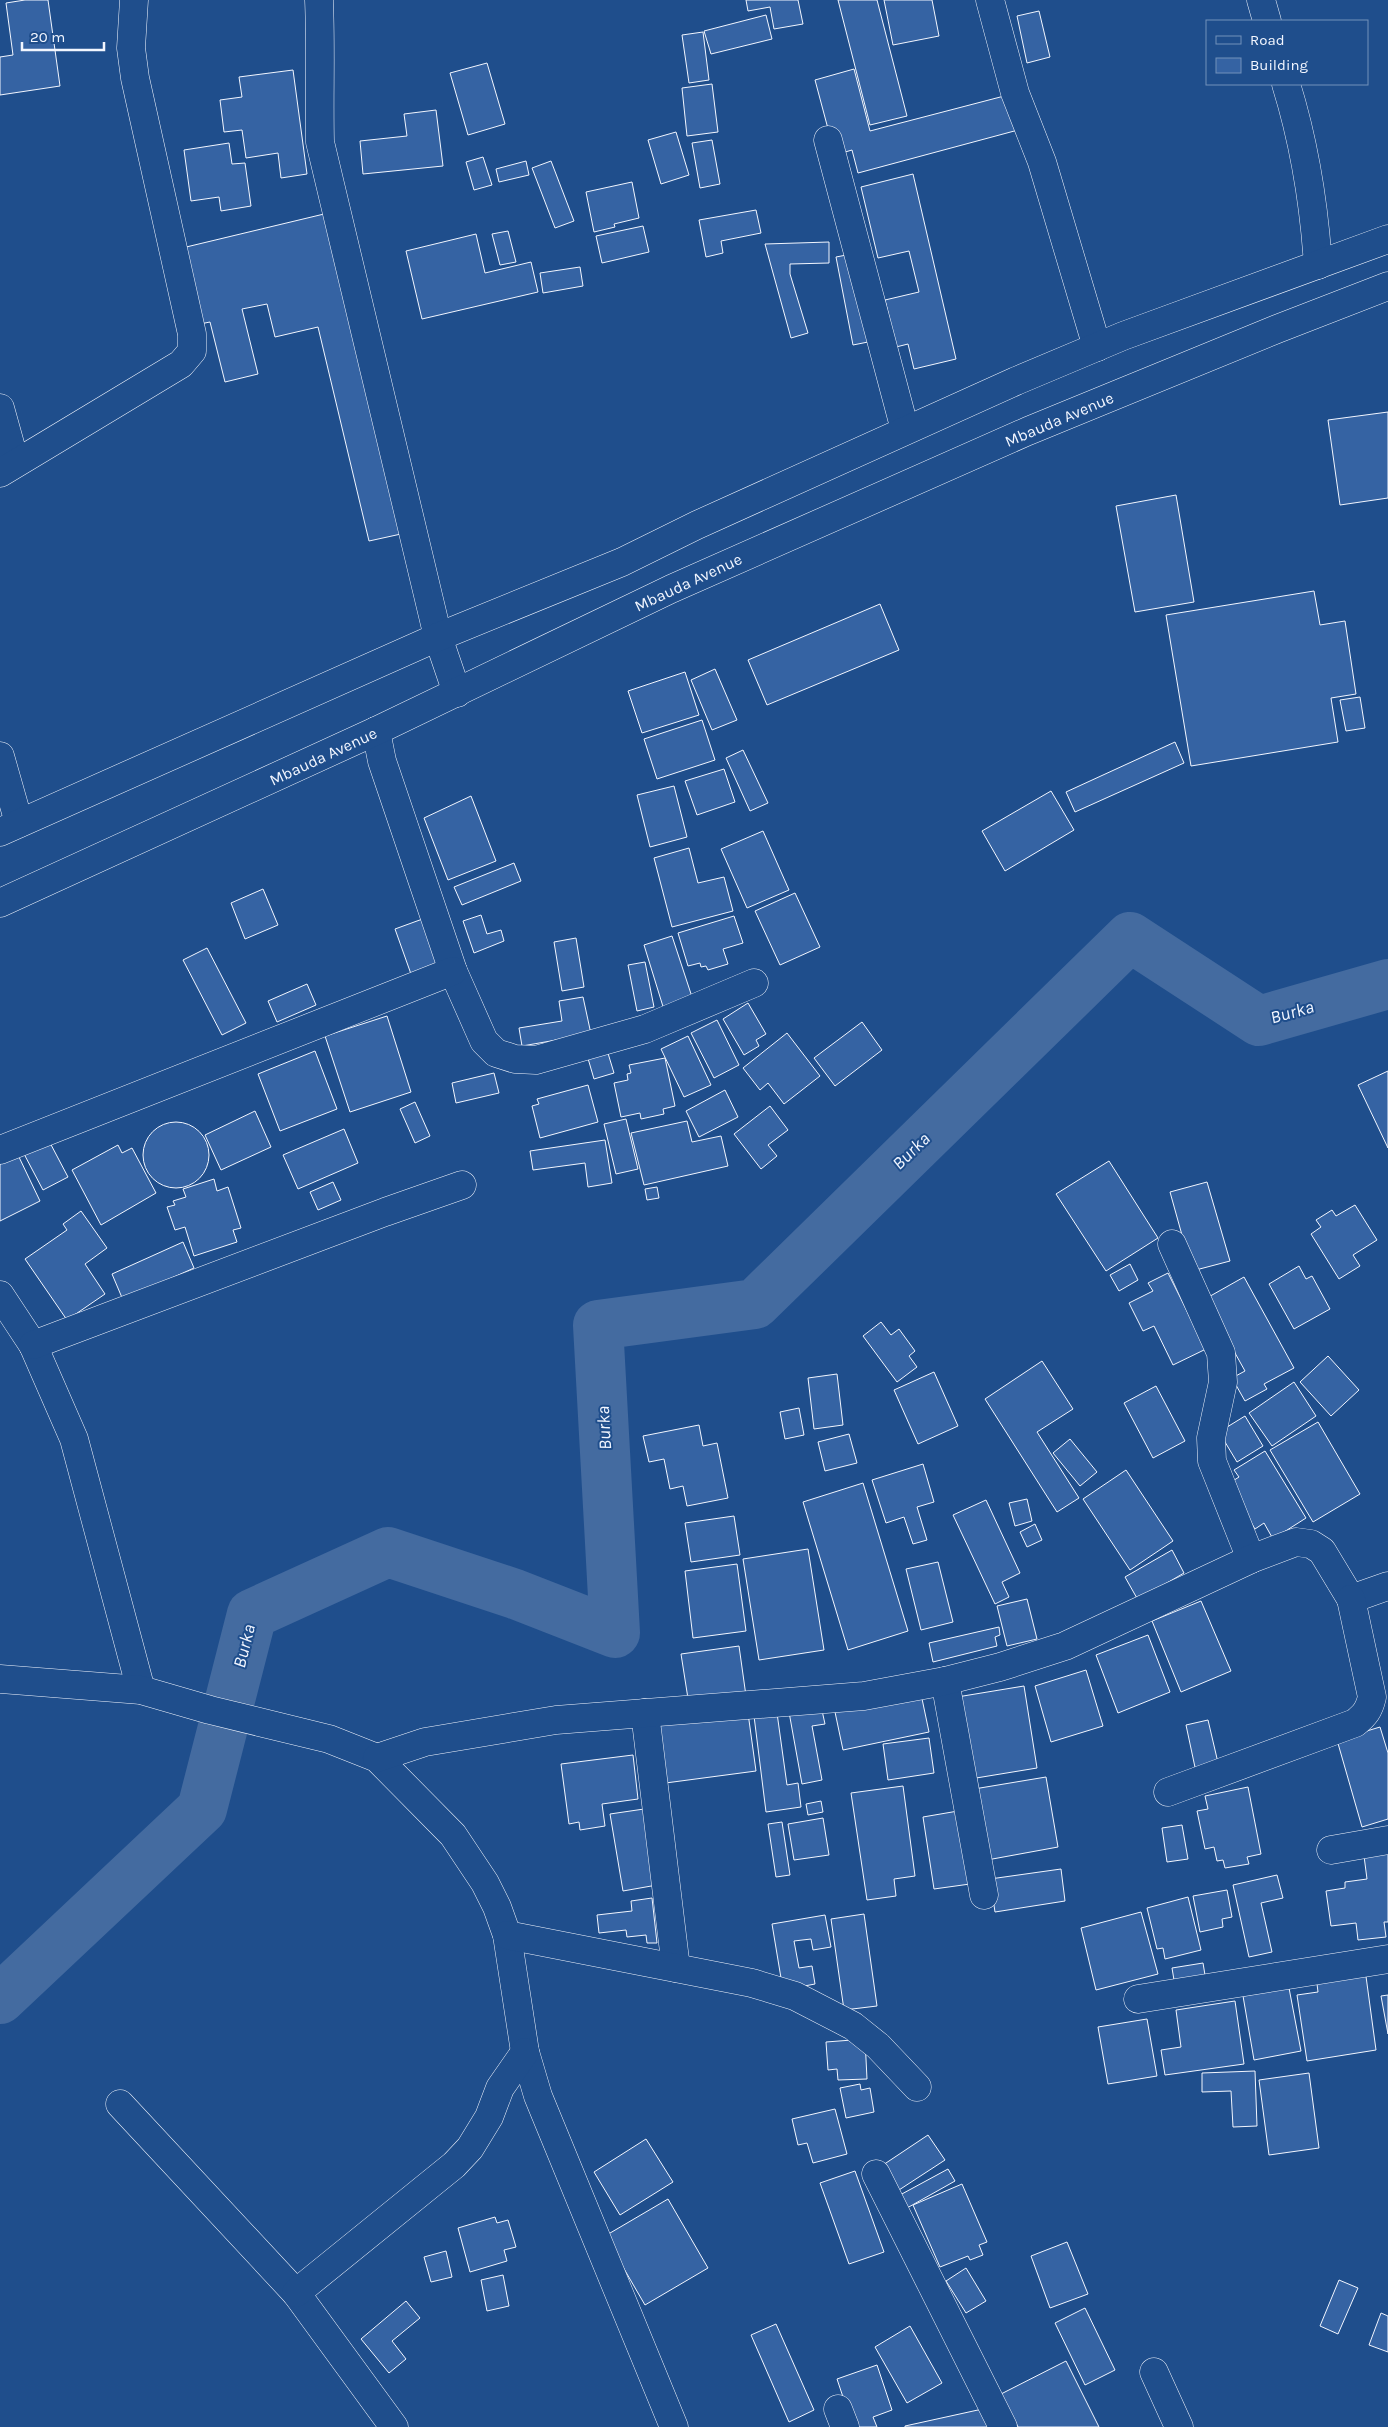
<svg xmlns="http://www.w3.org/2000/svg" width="1388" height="2427" viewBox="0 0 1388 2427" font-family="Karla,sans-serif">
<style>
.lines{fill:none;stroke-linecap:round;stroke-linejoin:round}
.river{stroke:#446ba0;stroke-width:50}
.building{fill:#3563a3;stroke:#f2f6ff}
.minor-casing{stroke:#f2f6ff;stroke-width:29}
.minor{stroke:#1f4e8c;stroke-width:28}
.labels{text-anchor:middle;stroke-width:4;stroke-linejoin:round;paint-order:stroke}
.street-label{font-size:16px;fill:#f2f6ff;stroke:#1f4e8c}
.water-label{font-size:18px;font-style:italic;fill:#f2f6ff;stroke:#1f4e8c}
</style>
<rect width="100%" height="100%" fill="#1f4e8c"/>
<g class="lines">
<path class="river" d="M 0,1999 L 202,1809 L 252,1614 L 388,1552 L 515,1594 L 615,1633 L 598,1325 L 755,1304 L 1130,937 L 1259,1021 L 1388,984"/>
</g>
<g class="building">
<path d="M 25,0 L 48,0 L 60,86 L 0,95 L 0,57 L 13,55 L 6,3 Z"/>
<path d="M 746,0 L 798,0 L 803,24 L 774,29 L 770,7 L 748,11 Z"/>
<path d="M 838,0 L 877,0 L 907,116 L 870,125 Z"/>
<path d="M 884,0 L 932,0 L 939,36 L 893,45 Z"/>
<path d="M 1039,11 L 1050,57 L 1027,63 L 1017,16 Z"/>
<path d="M 766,15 L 772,39 L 711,54 L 704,31 Z"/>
<path d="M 703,32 L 709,80 L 689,83 L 682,35 Z"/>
<path d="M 487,63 L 505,124 L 468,135 L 450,73 Z"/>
<path d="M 854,69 L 870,131 L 1008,95 L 1018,130 L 858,173 L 852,150 L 835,155 L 815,80 Z"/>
<path d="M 293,70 L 307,174 L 281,178 L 278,153 L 246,158 L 242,130 L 224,132 L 220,100 L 242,97 L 239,77 Z"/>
<path d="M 712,84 L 718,132 L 687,136 L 682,88 Z"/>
<path d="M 436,110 L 443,166 L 363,174 L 360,141 L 407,136 L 404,114 Z"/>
<path d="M 676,132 L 689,175 L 661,184 L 648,140 Z"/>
<path d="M 712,140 L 720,184 L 700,188 L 692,143 Z"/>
<path d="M 229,143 L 232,164 L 245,163 L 251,206 L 221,211 L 219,197 L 191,201 L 184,150 Z"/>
<path d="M 483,157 L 492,185 L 474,190 L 466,162 Z"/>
<path d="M 526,161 L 529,175 L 499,182 L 496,169 Z"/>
<path d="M 551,161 L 574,221 L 555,228 L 532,168 Z"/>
<path d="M 913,174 L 956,359 L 914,369 L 908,344 L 896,347 L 885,300 L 919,292 L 909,251 L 878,258 L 861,187 Z"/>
<path d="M 632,182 L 639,218 L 614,224 L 615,227 L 594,232 L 586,192 Z"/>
<path d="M 756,210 L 761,233 L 721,241 L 723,253 L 706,257 L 699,220 Z"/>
<path d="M 324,214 L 401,534 L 369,541 L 318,327 L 275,337 L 267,304 L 242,309 L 258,374 L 225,382 L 210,322 L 200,324 L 182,248 Z"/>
<path d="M 643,226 L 649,252 L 602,263 L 596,236 Z"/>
<path d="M 508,231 L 516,262 L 500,265 L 492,234 Z"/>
<path d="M 476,234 L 485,273 L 531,262 L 538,292 L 422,319 L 406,251 Z"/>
<path d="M 829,242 L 829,263 L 790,264 L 790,274 L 808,333 L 791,338 L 765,244 Z"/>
<path d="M 857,253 L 873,341 L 853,345 L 836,257 Z"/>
<path d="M 580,267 L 583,286 L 543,293 L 540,273 Z"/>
<path d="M 1388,412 L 1388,498 L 1340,505 L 1328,420 Z"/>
<path d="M 1176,495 L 1194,602 L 1135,612 L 1116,506 Z"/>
<path d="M 1314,591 L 1320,625 L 1345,621 L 1356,694 L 1331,698 L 1338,742 L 1191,766 L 1166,615 Z"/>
<path d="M 880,604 L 899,650 L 767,705 L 748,660 Z"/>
<path d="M 715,669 L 737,720 L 712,730 L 691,680 Z"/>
<path d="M 685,672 L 699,715 L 642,733 L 628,691 Z"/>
<path d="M 1360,697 L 1365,728 L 1346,731 L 1340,700 Z"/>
<path d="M 702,720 L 715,760 L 657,779 L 644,739 Z"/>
<path d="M 1175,742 L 1184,763 L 1075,812 L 1066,792 Z"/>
<path d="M 743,750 L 768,803 L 750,811 L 726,758 Z"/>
<path d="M 724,769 L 735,802 L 697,815 L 685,781 Z"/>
<path d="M 674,786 L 687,837 L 650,847 L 637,795 Z"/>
<path d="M 1051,791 L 1074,830 L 1005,871 L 982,831 Z"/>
<path d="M 471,796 L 496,861 L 448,880 L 424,818 Z"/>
<path d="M 763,831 L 789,890 L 747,908 L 721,849 Z"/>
<path d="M 689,848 L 698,883 L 724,877 L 733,911 L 672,927 L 654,858 Z"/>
<path d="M 514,863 L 521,881 L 462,905 L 454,887 Z"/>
<path d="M 263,889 L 278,925 L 245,939 L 231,903 Z"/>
<path d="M 795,893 L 820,947 L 780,965 L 755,911 Z"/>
<path d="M 481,915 L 487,934 L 501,930 L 504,941 L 474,953 L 463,921 Z"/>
<path d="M 734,916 L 743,943 L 723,949 L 728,964 L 708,970 L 706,966 L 701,967 L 700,963 L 688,966 L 678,933 Z"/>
<path d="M 428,917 L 444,963 L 411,974 L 395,929 Z"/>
<path d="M 672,936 L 694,1003 L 665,1013 L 644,945 Z"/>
<path d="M 576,938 L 584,987 L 562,991 L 554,942 Z"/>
<path d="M 207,948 L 246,1023 L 222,1035 L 183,960 Z"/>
<path d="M 645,962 L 654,1007 L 637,1011 L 628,965 Z"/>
<path d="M 307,984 L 316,1005 L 277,1022 L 268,1001 Z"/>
<path d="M 583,997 L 591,1034 L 522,1046 L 519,1028 L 562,1021 L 559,1001 Z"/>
<path d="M 748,1003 L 766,1034 L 756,1040 L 759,1046 L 744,1055 L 723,1019 Z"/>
<path d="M 387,1016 L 411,1092 L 350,1112 L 325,1036 Z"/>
<path d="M 717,1020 L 739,1065 L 714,1078 L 691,1033 Z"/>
<path d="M 862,1022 L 882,1050 L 835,1086 L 814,1058 Z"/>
<path d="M 787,1033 L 820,1076 L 784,1104 L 768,1083 L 760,1090 L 743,1068 Z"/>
<path d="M 688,1036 L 711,1085 L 684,1097 L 661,1049 Z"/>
<path d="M 607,1050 L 614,1073 L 594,1079 L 587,1055 Z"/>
<path d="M 315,1051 L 337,1109 L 280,1131 L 258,1074 Z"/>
<path d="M 665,1058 L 675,1106 L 663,1109 L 664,1114 L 641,1119 L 640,1113 L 621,1117 L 614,1083 L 628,1080 L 627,1074 L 631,1073 L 629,1065 Z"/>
<path d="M 1388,1071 L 1388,1148 L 1358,1085 Z"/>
<path d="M 494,1073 L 499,1093 L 456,1103 L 452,1083 Z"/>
<path d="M 588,1085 L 598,1122 L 540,1138 L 532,1106 L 539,1104 L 537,1099 Z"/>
<path d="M 725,1090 L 738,1117 L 699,1137 L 686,1111 Z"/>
<path d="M 415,1102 L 430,1136 L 415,1143 L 400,1109 Z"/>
<path d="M 770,1106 L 788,1130 L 768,1145 L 777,1156 L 761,1169 L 734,1134 Z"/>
<path d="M 255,1111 L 271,1147 L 221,1170 L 205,1135 Z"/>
<path d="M 626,1119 L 638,1169 L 616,1174 L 604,1124 Z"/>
<path d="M 687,1121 L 692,1142 L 721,1136 L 728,1166 L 644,1185 L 631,1133 Z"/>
<circle cx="176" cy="1155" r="33"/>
<path d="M 344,1129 L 358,1163 L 298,1189 L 283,1155 Z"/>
<path d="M 48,1139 L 68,1177 L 43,1190 L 23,1152 Z"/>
<path d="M 605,1140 L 612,1183 L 588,1187 L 585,1163 L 533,1170 L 530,1151 Z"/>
<path d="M 118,1145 L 122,1153 L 132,1148 L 156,1193 L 101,1225 L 72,1170 Z"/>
<path d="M 18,1155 L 40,1201 L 0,1221 L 0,1164 Z"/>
<path d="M 1109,1161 L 1158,1238 L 1106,1271 L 1056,1194 Z"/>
<path d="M 214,1179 L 217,1191 L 228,1187 L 241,1228 L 233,1230 L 237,1242 L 194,1256 L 185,1227 L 175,1230 L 167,1207 L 175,1205 L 173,1201 L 186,1197 L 183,1189 Z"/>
<path d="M 333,1182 L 341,1200 L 318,1210 L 310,1192 Z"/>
<path d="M 1207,1182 L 1230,1261 L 1192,1271 L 1170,1192 Z"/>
<path d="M 657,1187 L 659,1198 L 647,1200 L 645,1189 Z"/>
<path d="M 1355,1205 L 1377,1240 L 1353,1255 L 1360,1266 L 1339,1279 L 1311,1234 L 1321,1227 L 1316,1220 L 1332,1210 L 1336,1216 Z"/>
<path d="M 81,1211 L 107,1248 L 85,1264 L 105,1294 L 67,1320 L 25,1259 L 67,1230 L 63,1224 Z"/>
<path d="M 183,1242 L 194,1268 L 123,1300 L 112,1274 Z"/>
<path d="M 1130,1264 L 1138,1280 L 1119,1291 L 1110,1275 Z"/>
<path d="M 1299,1266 L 1306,1279 L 1312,1276 L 1330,1309 L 1294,1329 L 1269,1284 Z"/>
<path d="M 1168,1273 L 1206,1349 L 1173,1365 L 1154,1326 L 1143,1331 L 1129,1303 L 1153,1291 L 1148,1283 Z"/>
<path d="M 1244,1277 L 1294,1368 L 1264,1384 L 1267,1389 L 1245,1401 L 1232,1378 L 1245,1371 L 1205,1299 Z"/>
<path d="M 881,1322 L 891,1335 L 899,1329 L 915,1351 L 909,1356 L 917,1367 L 897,1382 L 863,1336 Z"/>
<path d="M 1328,1356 L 1359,1390 L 1331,1416 L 1300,1382 Z"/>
<path d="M 1042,1361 L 1073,1409 L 1037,1432 L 1079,1498 L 1057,1512 L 985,1399 Z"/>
<path d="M 934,1372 L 958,1426 L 918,1444 L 894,1390 Z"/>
<path d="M 837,1374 L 843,1425 L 814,1429 L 808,1378 Z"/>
<path d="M 1294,1382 L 1316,1416 L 1272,1446 L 1249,1413 Z"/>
<path d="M 1156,1386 L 1185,1441 L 1153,1458 L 1124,1403 Z"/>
<path d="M 799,1408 L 804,1435 L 785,1439 L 780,1412 Z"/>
<path d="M 1245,1416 L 1263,1446 L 1237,1462 L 1219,1432 Z"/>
<path d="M 1318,1422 L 1360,1494 L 1313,1522 L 1270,1450 Z"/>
<path d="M 699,1425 L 703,1446 L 717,1443 L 728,1498 L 687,1506 L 683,1486 L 670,1489 L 664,1459 L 649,1462 L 643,1436 Z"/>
<path d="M 849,1434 L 857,1463 L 825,1471 L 818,1442 Z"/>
<path d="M 1070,1439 L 1097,1472 L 1080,1486 L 1053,1453 Z"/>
<path d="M 1265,1451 L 1306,1518 L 1273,1539 L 1264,1523 L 1255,1529 L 1228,1484 L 1239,1477 L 1234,1470 Z"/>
<path d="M 923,1464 L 934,1502 L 917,1507 L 927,1540 L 913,1544 L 904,1517 L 886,1523 L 872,1480 Z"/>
<path d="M 1126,1470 L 1173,1541 L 1130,1570 L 1083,1499 Z"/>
<path d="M 863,1483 L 908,1631 L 848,1650 L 803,1502 Z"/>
<path d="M 1027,1499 L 1032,1521 L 1015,1526 L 1009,1503 Z"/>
<path d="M 986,1500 L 1020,1573 L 1002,1582 L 1009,1597 L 995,1604 L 953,1515 Z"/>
<path d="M 734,1516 L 740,1555 L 691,1562 L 685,1523 Z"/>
<path d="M 1035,1524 L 1042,1540 L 1027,1547 L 1020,1532 Z"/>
<path d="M 808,1549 L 824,1650 L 759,1660 L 743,1559 Z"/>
<path d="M 1172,1550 L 1184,1573 L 1138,1600 L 1125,1577 Z"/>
<path d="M 938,1562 L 953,1622 L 921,1630 L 906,1569 Z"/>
<path d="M 737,1564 L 746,1631 L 693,1638 L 685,1571 Z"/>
<path d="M 1027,1599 L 1037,1639 L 1007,1646 L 997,1606 Z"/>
<path d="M 1201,1601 L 1231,1671 L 1181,1692 L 1152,1621 Z"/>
<path d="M 999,1627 L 1000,1635 L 995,1637 L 997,1646 L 933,1662 L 929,1643 Z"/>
<path d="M 1148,1635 L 1170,1692 L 1118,1713 L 1096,1655 Z"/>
<path d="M 739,1646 L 746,1696 L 689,1705 L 681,1654 Z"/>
<path d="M 1086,1670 L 1103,1726 L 1051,1742 L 1035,1686 Z"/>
<path d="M 1024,1686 L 1037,1768 L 964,1780 L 951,1698 Z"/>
<path d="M 921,1694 L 929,1732 L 843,1750 L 835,1712 Z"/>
<path d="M 821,1706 L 825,1724 L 812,1726 L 822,1780 L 802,1784 L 789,1712 Z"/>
<path d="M 748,1713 L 756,1771 L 658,1784 L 651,1726 Z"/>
<path d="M 777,1713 L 787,1785 L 798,1783 L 801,1807 L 766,1812 L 754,1716 Z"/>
<path d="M 1208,1720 L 1219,1767 L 1196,1772 L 1186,1725 Z"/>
<path d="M 1380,1727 L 1388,1753 L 1388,1819 L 1362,1827 L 1337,1740 Z"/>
<path d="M 929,1738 L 934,1773 L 888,1780 L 883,1744 Z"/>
<path d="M 633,1755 L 638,1799 L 602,1804 L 605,1826 L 580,1830 L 579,1822 L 569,1824 L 561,1764 Z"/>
<path d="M 1046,1777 L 1058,1847 L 987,1860 L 974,1789 Z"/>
<path d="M 903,1786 L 915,1876 L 894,1879 L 896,1896 L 867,1900 L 851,1793 Z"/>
<path d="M 1248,1787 L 1261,1854 L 1247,1857 L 1249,1864 L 1225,1868 L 1223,1860 L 1217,1861 L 1214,1847 L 1205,1849 L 1197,1811 L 1208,1809 L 1205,1796 Z"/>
<path d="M 821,1801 L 823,1812 L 808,1815 L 806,1804 Z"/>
<path d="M 644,1809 L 657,1885 L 623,1891 L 610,1814 Z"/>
<path d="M 958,1811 L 970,1884 L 934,1889 L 923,1817 Z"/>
<path d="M 823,1818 L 829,1855 L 794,1860 L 788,1824 Z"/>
<path d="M 782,1822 L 790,1875 L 776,1877 L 768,1824 Z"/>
<path d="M 1182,1825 L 1188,1859 L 1167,1862 L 1162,1828 Z"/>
<path d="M 1388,1853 L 1388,1922 L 1384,1922 L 1386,1937 L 1358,1940 L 1356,1923 L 1331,1926 L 1326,1891 L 1345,1888 L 1345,1882 L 1367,1879 L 1364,1856 Z"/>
<path d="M 1061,1869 L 1065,1901 L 995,1912 L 990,1879 Z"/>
<path d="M 1277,1875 L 1283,1898 L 1261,1903 L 1272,1952 L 1249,1957 L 1233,1885 Z"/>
<path d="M 1227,1890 L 1232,1917 L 1222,1919 L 1223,1927 L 1200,1932 L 1193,1896 Z"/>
<path d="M 1188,1897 L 1201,1950 L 1165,1959 L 1163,1948 L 1157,1949 L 1147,1908 Z"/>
<path d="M 652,1898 L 657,1943 L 647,1943 L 646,1935 L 627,1937 L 626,1930 L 599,1933 L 597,1915 L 632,1911 L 631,1901 Z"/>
<path d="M 1141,1912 L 1158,1974 L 1096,1990 L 1081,1928 Z"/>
<path d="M 864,1914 L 877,2006 L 844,2010 L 831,1919 Z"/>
<path d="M 825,1915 L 831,1947 L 813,1950 L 811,1939 L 794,1941 L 799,1968 L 812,1966 L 815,1984 L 783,1990 L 772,1924 Z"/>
<path d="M 1203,1963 L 1206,1981 L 1175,1986 L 1172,1968 Z"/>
<path d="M 1365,1969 L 1376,2050 L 1307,2061 L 1297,1995 L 1318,1992 L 1316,1976 Z"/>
<path d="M 1289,1988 L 1301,2051 L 1254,2060 L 1243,1996 Z"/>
<path d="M 1388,1995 L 1388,2034 L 1381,1996 Z"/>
<path d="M 1235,2001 L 1244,2064 L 1165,2075 L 1161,2050 L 1181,2047 L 1176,2010 Z"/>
<path d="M 1147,2019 L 1157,2076 L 1108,2084 L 1098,2027 Z"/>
<path d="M 865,2039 L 867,2079 L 838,2080 L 837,2069 L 828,2070 L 826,2042 Z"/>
<path d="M 1255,2071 L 1257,2126 L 1233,2127 L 1231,2091 L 1202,2092 L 1202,2073 Z"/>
<path d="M 1309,2073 L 1319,2148 L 1269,2155 L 1259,2080 Z"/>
<path d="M 860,2084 L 861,2090 L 870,2088 L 874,2112 L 846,2118 L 840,2088 Z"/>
<path d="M 835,2109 L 847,2154 L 813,2163 L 807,2143 L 798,2145 L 792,2119 Z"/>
<path d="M 928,2135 L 945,2160 L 899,2190 L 883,2165 Z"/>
<path d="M 646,2139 L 673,2182 L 620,2215 L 594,2172 Z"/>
<path d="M 948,2169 L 955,2181 L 907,2208 L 900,2195 Z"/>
<path d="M 855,2171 L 884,2252 L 849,2264 L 820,2183 Z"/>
<path d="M 962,2184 L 987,2242 L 979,2245 L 983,2255 L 970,2260 L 968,2256 L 940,2267 L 913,2205 Z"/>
<path d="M 668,2199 L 708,2268 L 645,2305 L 605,2236 Z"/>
<path d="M 495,2217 L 497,2223 L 508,2220 L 516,2247 L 504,2250 L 507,2261 L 470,2272 L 458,2228 Z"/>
<path d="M 1067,2242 L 1088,2294 L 1050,2308 L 1031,2256 Z"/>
<path d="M 446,2251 L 452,2277 L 431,2282 L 424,2257 Z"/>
<path d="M 966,2268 L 986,2301 L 966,2313 L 946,2281 Z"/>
<path d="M 503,2275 L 509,2306 L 487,2311 L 481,2280 Z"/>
<path d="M 1339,2280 L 1358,2288 L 1338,2334 L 1320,2326 Z"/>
<path d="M 406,2301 L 420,2318 L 392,2341 L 406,2359 L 389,2373 L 361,2339 Z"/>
<path d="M 1085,2308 L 1115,2370 L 1085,2385 L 1055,2323 Z"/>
<path d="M 1381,2313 L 1388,2316 L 1388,2352 L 1369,2345 Z"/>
<path d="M 776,2324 L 814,2410 L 789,2422 L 751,2335 Z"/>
<path d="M 910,2326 L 942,2383 L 907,2403 L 875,2347 Z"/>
<path d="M 1066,2361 L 1099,2427 L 1018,2427 L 1001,2394 Z"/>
<path d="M 877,2365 L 892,2410 L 873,2417 L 877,2427 L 853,2427 L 837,2379 Z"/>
<path d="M 987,2408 L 991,2427 L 905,2427 L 905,2426 Z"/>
</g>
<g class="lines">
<g class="minor-casing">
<g id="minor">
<path d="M 319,0 C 321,47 319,94 320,142 L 438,637 L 457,693"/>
<path d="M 990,0 L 1015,93 L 1042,162 L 1097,347"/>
<path d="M 1261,0 L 1267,21"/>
<path d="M 1286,84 C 1304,142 1314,204 1318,265"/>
<path d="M 828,140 L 905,430"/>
<path d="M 0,408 L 15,462"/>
<path d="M 0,473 L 181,364 L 192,351 L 192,334 L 135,78 L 131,48 L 134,0"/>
<path d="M 376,731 L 382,761 L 453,971 L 484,1041 L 496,1053 L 515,1059 L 536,1060 L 645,1029 L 754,983"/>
<path d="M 0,756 L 19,823"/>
<path d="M 0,832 L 438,637 L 622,562 L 697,525 L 1016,381 L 1123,336 L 1388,239"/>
<path d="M 0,903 L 376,731 L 671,589 L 1028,431 L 1277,329 L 1388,286"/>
<path d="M 0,1150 L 453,971"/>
<path d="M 1172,1244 L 1221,1353 L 1223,1382 L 1211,1438 L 1212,1461 L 1251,1559"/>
<path d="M 0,1295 L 33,1345 L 74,1439 L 141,1690"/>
<path d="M 33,1345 L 385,1212 L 462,1185"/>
<path d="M 0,1679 L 141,1690 L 210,1710 L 329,1739 L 377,1758 L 453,1835 L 485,1883 L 497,1907 L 507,1935 L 525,2052 L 538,2096 L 674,2427"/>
<path d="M 945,1681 L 984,1895"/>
<path d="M 645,1713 L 676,1968"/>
<path d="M 377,1758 L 425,1742 L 556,1720 L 864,1696 L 945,1681 L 1000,1667 L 1065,1646 L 1251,1559 L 1296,1542 L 1311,1544 L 1322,1551 L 1351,1599 L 1388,1586"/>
<path d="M 1168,1792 L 1355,1723 C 1365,1715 1369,1710 1372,1697 L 1351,1599"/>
<path d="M 1331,1850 L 1388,1840"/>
<path d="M 507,1935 L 752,1983 L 795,1996 L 853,2026 L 878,2046 L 917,2087"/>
<path d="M 1138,1999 L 1388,1959"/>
<path d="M 120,2104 L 296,2293 L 394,2427"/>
<path d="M 876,2174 L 1003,2427"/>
<path d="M 296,2293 L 454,2165 L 470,2148 L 489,2117 L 500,2088 L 525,2052"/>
<path d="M 1154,2372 L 1179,2427"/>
<path d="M 838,2409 L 845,2427"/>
</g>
</g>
<use href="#minor" class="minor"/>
</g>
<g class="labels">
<g class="street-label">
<text transform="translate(1059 419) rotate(-23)" y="6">Mbauda Avenue</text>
<text transform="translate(688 582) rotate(-25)" y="6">Mbauda Avenue</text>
<text transform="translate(323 756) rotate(-25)" y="6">Mbauda Avenue</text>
</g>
<g class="water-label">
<text transform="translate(1292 1012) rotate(-16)" y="6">Burka</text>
<text transform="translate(911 1151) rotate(-44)" y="6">Burka</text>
<text transform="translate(604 1428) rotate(-93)" y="6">Burka</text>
<text transform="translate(244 1646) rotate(-76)" y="6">Burka</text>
</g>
</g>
<rect x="1206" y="20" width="162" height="65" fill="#1f4e8c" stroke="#7391ba"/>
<rect x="1216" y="36" width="25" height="8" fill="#1f4e8c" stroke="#7391ba"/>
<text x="1250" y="45" font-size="15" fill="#f2f6ff">Road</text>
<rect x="1216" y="58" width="25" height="15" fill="#3563a3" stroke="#7391ba"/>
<text x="1250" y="70" font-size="15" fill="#f2f6ff">Building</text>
<path d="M22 42v8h82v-8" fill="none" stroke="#f2f6ff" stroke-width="2.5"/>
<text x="30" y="42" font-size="15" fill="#f2f6ff" stroke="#1f4e8c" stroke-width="4" paint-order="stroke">20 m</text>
</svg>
